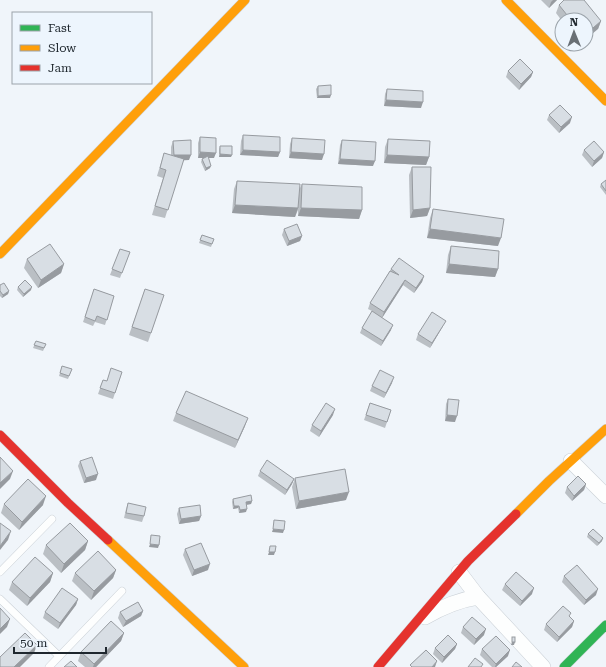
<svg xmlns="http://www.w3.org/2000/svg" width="606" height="667" viewBox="0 0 606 667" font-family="'Roboto Serif',serif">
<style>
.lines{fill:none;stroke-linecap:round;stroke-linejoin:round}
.lane-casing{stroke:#cbd1d7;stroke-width:8}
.street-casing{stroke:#cbd1d7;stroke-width:16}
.fast-casing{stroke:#cbd1d7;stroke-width:10}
.slow-casing{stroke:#cbd1d7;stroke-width:10}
.jam-casing{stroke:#cbd1d7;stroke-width:10}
.lane{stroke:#fdfefe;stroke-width:7}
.street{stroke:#fdfefe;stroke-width:15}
.fast{stroke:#30b455;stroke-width:9}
.slow{stroke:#ff9f0a;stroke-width:9}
.jam{stroke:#e5322d;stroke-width:9}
.wall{fill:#babfc4}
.shaded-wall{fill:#979ba0}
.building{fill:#d8dee4;stroke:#979ba0}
</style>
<rect width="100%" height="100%" fill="#f0f5fa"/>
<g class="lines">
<g class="lane-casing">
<g id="lane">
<path d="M 0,572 L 52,519"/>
<path d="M 0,599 L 59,656"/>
<path d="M 49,667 L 122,591"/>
</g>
</g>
<g class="street-casing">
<g id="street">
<path d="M 571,461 L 606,496"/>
<path d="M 459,572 L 478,597 L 543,667"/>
<path d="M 425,617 C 442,607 459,600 478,597"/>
</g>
</g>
<g class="fast-casing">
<path id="fast" d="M 564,667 L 606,625"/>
</g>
<g class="slow-casing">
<g id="slow">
<path d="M 506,0 L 606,101"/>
<path d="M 0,254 L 245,0"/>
<path d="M 516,514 L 549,481 L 606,429"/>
<path d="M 108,540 L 244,667"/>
</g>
</g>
<g class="jam-casing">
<g id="jam">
<path d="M 0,435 L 68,503 L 108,540"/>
<path d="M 378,667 L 468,561 L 516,514"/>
</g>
</g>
<use href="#lane" class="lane"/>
<use href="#street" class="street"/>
<use href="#fast" class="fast"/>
<use href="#slow" class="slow"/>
<use href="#jam" class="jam"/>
</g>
<g class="wall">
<path d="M 541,0 L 557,0 L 549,8 Z"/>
<path d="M 559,5 L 601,21 L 598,29 L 586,20 L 562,20 L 562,21 L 556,13 Z"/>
<path d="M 508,71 L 533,72 L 531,77 L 519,90 L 506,77 Z"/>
<path d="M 318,86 L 330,98 L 317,98 L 316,89 Z"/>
<path d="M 387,89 L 421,108 L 384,106 L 385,94 Z"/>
<path d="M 549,115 L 570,123 L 559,133 L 547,120 Z"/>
<path d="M 243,135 L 280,152 L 278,157 L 240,155 L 241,141 Z"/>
<path d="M 200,137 L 214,158 L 208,158 L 210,168 L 205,171 L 201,162 L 202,159 L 204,158 L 198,158 L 198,143 Z"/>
<path d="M 292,138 L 322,160 L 289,158 L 290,144 Z"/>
<path d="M 388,139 L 429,157 L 426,165 L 384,163 L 385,147 Z"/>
<path d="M 342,140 L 373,166 L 338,164 L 340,145 Z"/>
<path d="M 173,141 L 189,160 L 183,160 L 165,218 L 152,215 L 163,178 L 157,176 L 164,153 L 171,155 L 171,147 Z"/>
<path d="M 220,146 L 231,157 L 219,157 L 219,149 Z"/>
<path d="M 584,150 L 604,152 L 602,158 L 592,167 L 582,155 Z"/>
<path d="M 412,167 L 430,208 L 427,216 L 410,218 L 409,175 Z"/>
<path d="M 606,180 L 606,195 L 600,187 L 601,184 Z"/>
<path d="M 237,181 L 299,190 L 302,184 L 362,210 L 359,219 L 298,216 L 298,210 L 295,217 L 232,213 L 234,189 Z"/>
<path d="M 433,209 L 498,246 L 427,238 L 430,218 Z"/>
<path d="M 284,229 L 302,236 L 300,241 L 287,246 L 282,235 Z"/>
<path d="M 202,235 L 214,239 L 211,247 L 199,243 Z"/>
<path d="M 451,246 L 498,269 L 495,277 L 446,273 L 448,255 Z"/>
<path d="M 120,249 L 130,252 L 120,278 L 110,275 Z"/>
<path d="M 27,259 L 64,264 L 61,273 L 38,288 L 24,268 Z"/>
<path d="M 391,269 L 424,276 L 422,282 L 414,293 L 403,285 L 382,318 L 391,330 L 381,346 L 360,333 L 362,328 L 372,311 L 368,309 L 370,303 Z"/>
<path d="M 0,285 L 9,291 L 8,294 L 2,298 L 0,296 Z"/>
<path d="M 18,287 L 31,290 L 23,297 L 17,290 Z"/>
<path d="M 94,289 L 114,296 L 105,325 L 95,322 L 93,326 L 83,322 Z"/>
<path d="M 145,289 L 164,295 L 148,342 L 129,335 Z"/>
<path d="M 443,326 L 430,348 L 416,340 L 418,334 Z"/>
<path d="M 36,341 L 46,344 L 43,351 L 33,348 Z"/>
<path d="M 62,366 L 72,369 L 68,379 L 59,376 Z"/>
<path d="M 122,372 L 113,399 L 98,394 L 103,380 L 107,381 Z"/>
<path d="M 392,383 L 384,398 L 370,391 L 372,386 Z"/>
<path d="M 448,399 L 455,422 L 445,421 L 446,404 Z"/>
<path d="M 370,403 L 391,410 L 385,428 L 364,420 Z"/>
<path d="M 176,413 L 245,426 L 235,448 L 173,421 Z"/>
<path d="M 333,415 L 319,437 L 310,431 L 312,425 Z"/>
<path d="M 80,461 L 96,480 L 84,483 L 78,466 Z"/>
<path d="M 260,471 L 294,479 L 292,484 L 285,495 L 258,476 Z"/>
<path d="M 295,478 L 346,500 L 296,509 L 292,487 Z"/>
<path d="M 586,484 L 584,490 L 572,501 L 565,493 L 567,487 Z"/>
<path d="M 233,499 L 252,501 L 251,504 L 246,505 L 246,512 L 239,513 L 238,508 L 233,509 L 232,502 Z"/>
<path d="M 128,503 L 144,516 L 142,522 L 124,518 L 126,509 Z"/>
<path d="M 4,504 L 43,505 L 19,530 L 1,513 Z"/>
<path d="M 179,508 L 201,516 L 199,521 L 179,524 L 177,514 Z"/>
<path d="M 588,534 L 602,541 L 597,546 L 587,537 Z"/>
<path d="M 88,541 L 85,550 L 61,573 L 43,554 L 46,545 Z"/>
<path d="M 185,549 L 208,570 L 192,576 L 183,555 Z"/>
<path d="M 116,570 L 113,578 L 91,600 L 72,581 L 75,573 Z"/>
<path d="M 53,573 L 50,582 L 27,606 L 9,590 L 12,582 Z"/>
<path d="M 564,576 L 596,595 L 584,605 L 562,582 Z"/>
<path d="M 505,584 L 532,594 L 520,606 L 502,590 Z"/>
<path d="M 78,599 L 76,605 L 58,629 L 43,618 L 45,612 Z"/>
<path d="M 143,611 L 141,616 L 123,627 L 118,618 L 120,612 Z"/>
<path d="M 570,617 L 574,621 L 572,627 L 557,642 L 544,630 L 546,624 Z"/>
<path d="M 463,627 L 484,635 L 474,645 L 461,633 Z"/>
<path d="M 124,633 L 121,641 L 96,667 L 85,667 L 78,661 L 81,652 Z"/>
<path d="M 457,644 L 455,649 L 442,663 L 433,654 L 435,648 Z"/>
<path d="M 482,649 L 508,656 L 496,667 L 492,667 L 480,655 Z"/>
</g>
<g class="shaded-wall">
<path d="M 553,0 L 557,0 L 549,8 L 551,2 Z"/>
<path d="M 601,21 L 598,29 L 586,39 L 586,34 Z"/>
<path d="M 533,72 L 531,77 L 519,90 L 521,84 Z"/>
<path d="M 331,95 L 330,98 L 317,98 L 318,96 Z"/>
<path d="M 386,100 L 423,102 L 421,108 L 384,106 Z"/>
<path d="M 572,117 L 570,123 L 559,133 L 561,127 Z"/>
<path d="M 243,150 L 280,152 L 278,157 L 240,155 Z"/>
<path d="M 200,152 L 216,153 L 214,158 L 198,158 Z"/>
<path d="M 291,152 L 324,154 L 322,160 L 289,158 Z"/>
<path d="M 604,152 L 602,158 L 592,167 L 594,161 Z"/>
<path d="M 220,154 L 232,155 L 231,157 L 219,157 Z"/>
<path d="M 174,155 L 191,155 L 189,160 L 172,161 Z"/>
<path d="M 387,155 L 429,157 L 426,165 L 384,163 Z"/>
<path d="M 340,159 L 375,161 L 373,166 L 338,164 Z"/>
<path d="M 211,166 L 210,168 L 205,171 L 206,168 Z"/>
<path d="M 235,205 L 298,208 L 295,217 L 232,213 Z"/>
<path d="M 301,208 L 362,210 L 359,219 L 298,216 Z"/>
<path d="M 430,208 L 427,216 L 410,218 L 413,210 Z"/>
<path d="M 430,229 L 501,238 L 498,246 L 427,238 Z"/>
<path d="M 302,236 L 300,241 L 287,246 L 289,241 Z"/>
<path d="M 64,264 L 61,273 L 38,288 L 41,280 Z"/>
<path d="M 449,264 L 498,269 L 495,277 L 446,273 Z"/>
<path d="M 424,276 L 422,282 L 414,293 L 416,288 Z"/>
<path d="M 405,280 L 403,285 L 382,318 L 384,312 Z"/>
<path d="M 32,287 L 31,290 L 23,297 L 24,294 Z"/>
<path d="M 9,291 L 8,294 L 2,298 L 3,295 Z"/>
<path d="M 446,321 L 443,326 L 430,348 L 432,343 Z"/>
<path d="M 393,325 L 391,330 L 381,346 L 383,341 Z"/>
<path d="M 394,377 L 392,383 L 384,398 L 386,393 Z"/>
<path d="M 335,409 L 333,415 L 319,437 L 321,431 Z"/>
<path d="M 447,415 L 457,416 L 455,422 L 445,421 Z"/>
<path d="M 248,418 L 245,426 L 235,448 L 238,440 Z"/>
<path d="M 13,471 L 10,479 L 0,489 L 0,483 Z"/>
<path d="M 98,474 L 96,480 L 84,483 L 86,478 Z"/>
<path d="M 294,479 L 292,484 L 285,495 L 287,490 Z"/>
<path d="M 586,484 L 584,490 L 572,501 L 574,496 Z"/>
<path d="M 349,492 L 346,500 L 296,509 L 299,501 Z"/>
<path d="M 46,496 L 43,505 L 19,530 L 22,522 Z"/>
<path d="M 252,501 L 251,504 L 245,505 L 246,502 Z"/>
<path d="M 234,506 L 239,506 L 238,508 L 233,509 Z"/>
<path d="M 247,509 L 246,512 L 239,513 L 240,510 Z"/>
<path d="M 201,516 L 199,521 L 179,524 L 181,519 Z"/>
<path d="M 273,529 L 284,530 L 283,533 L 272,532 Z"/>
<path d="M 11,531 L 8,540 L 0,550 L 0,546 Z"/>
<path d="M 603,538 L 602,541 L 597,546 L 599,543 Z"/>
<path d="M 88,541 L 85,550 L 61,573 L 64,564 Z"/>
<path d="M 150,544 L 159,545 L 158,548 L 149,547 Z"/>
<path d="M 269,552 L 275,552 L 274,555 L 268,555 Z"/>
<path d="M 210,564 L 208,570 L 192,576 L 194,570 Z"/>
<path d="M 116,570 L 113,578 L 91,600 L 94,591 Z"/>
<path d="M 53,573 L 50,582 L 27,606 L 30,598 Z"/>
<path d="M 534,588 L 532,594 L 520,606 L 522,601 Z"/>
<path d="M 598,589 L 596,595 L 584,605 L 586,600 Z"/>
<path d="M 78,599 L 76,605 L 58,629 L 60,623 Z"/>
<path d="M 143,611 L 141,616 L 123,627 L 126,621 Z"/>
<path d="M 10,619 L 7,627 L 0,634 L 0,629 Z"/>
<path d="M 574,621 L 572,627 L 557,642 L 559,637 Z"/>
<path d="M 486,629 L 484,635 L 474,645 L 476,639 Z"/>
<path d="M 124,633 L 121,641 L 96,667 L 93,667 L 94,664 Z"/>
<path d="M 512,642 L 515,642 L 514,645 L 511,645 Z"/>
<path d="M 457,644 L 455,649 L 442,663 L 444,657 Z"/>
<path d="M 37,645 L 34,653 L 20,667 L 14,667 Z"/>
<path d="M 510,650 L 508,656 L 496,667 L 495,667 L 496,664 Z"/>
<path d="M 437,661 L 435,667 L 432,667 Z"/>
</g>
<g class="building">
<path d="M 564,0 L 584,0 L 601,21 L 586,34 L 586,20 L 571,20 L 559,5 Z"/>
<path d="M 520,59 L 533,72 L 521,84 L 508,71 Z"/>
<path d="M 331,85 L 331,95 L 318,96 L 318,86 Z"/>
<path d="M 387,89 L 423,91 L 423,102 L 386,100 Z"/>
<path d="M 560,105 L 572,117 L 561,127 L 549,115 Z"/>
<path d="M 243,135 L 280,137 L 280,152 L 243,150 Z"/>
<path d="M 200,137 L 216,138 L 216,153 L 200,152 Z"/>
<path d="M 292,138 L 325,140 L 324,154 L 291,152 Z"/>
<path d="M 388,139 L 430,141 L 429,157 L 387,155 Z"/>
<path d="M 191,140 L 191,155 L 174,155 L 173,141 Z"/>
<path d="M 342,140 L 376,142 L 375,161 L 340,159 Z"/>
<path d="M 594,141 L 604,152 L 594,161 L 584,150 Z"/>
<path d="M 220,146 L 232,146 L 232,155 L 220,154 Z"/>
<path d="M 164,153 L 184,159 L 168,210 L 155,206 L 166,170 L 160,168 Z"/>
<path d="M 208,156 L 211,166 L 206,168 L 202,159 Z"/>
<path d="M 412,167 L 431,167 L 430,208 L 413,210 Z"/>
<path d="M 606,180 L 606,191 L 601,184 Z"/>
<path d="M 237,181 L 300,184 L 298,208 L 235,205 Z"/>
<path d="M 302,184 L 362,187 L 362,210 L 301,208 Z"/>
<path d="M 433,209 L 504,219 L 501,238 L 430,229 Z"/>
<path d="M 297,224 L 302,236 L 289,241 L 284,229 Z"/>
<path d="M 202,235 L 214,239 L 212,244 L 200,240 Z"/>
<path d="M 50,244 L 64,264 L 41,280 L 27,259 Z"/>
<path d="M 451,246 L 499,251 L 498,269 L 449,264 Z"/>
<path d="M 120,249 L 130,252 L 122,273 L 112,269 Z"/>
<path d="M 399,258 L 424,276 L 416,288 L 405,280 L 384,312 L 370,303 L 390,271 L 399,275 L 391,269 Z"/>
<path d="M 25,280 L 32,287 L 24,294 L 18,287 Z"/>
<path d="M 4,283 L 9,291 L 3,295 L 0,291 L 0,285 Z"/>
<path d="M 94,289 L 114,296 L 107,320 L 97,316 L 95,321 L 85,317 Z"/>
<path d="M 145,289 L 164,295 L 151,333 L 132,327 Z"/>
<path d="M 372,311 L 393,325 L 383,341 L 362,328 Z"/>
<path d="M 432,312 L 446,321 L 432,343 L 418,334 Z"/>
<path d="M 36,341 L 46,344 L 44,348 L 34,345 Z"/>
<path d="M 62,366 L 72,369 L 69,376 L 60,373 Z"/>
<path d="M 111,368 L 122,372 L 115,393 L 100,388 L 103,380 L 107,381 Z"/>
<path d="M 380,370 L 394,377 L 386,393 L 372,386 Z"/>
<path d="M 186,391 L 248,418 L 238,440 L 176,413 Z"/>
<path d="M 448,399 L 459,400 L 457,416 L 447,415 Z"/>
<path d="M 326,403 L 335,409 L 321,431 L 312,425 Z"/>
<path d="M 370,403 L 391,410 L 387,422 L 366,415 Z"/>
<path d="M 0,457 L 13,471 L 0,483 Z"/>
<path d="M 92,457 L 98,474 L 86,478 L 80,461 Z"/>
<path d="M 267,460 L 294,479 L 287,490 L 260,471 Z"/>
<path d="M 345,469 L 349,492 L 299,501 L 295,478 Z"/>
<path d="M 578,476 L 586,484 L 574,496 L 567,487 Z"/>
<path d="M 28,479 L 46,496 L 22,522 L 4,504 Z"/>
<path d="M 251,495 L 252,501 L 246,502 L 247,509 L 240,510 L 239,506 L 234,506 L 233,499 Z"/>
<path d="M 128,503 L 146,507 L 144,516 L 126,513 Z"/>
<path d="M 200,505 L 201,516 L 181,519 L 179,508 Z"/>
<path d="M 274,520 L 285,521 L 284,530 L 273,529 Z"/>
<path d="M 0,523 L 11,531 L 0,546 Z"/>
<path d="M 70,523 L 88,541 L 64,564 L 46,545 Z"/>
<path d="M 593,529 L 603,538 L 599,543 L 588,534 Z"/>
<path d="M 151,535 L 160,536 L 159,545 L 150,544 Z"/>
<path d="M 201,543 L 210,564 L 194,570 L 185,549 Z"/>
<path d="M 270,546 L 276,546 L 275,552 L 269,552 Z"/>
<path d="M 98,551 L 116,570 L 94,591 L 75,573 Z"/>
<path d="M 35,557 L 53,573 L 30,598 L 12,582 Z"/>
<path d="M 577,565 L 598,589 L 586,600 L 564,576 Z"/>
<path d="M 516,572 L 534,588 L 522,601 L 505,584 Z"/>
<path d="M 62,588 L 78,599 L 60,623 L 45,612 Z"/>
<path d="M 138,602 L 143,611 L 126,621 L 120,612 Z"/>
<path d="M 563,606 L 571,613 L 569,616 L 574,621 L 559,637 L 546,624 Z"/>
<path d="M 0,608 L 10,619 L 0,629 Z"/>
<path d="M 472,617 L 486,629 L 476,639 L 463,627 Z"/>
<path d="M 111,621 L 124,633 L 94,664 L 81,652 Z"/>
<path d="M 25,633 L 37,645 L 14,667 L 0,667 L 0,657 Z"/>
<path d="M 448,635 L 457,644 L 444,657 L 435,648 Z"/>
<path d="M 496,636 L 510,650 L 496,664 L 482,649 Z"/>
<rect x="512" y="637" width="3" height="5"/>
<path d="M 426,650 L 437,661 L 432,667 L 412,667 L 410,665 Z"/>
<path d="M 475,658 L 483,664 L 481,667 L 468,667 Z"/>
<path d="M 71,661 L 77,667 L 64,667 Z"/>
<path d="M 516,662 L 522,667 L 512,667 Z"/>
</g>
<rect x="12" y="12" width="140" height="72" fill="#edf5fd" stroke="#9ba3aa"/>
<rect x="20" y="25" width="20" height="6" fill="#30b455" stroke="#9ba3aa"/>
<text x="48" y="32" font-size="12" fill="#1f272e">Fast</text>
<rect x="20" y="45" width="20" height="6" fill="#ff9f0a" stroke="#9ba3aa"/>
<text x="48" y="52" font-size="12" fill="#1f272e">Slow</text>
<rect x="20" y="65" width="20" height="6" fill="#e5322d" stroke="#9ba3aa"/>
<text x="48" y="72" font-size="12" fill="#1f272e">Jam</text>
<g transform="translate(574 32) rotate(359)"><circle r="19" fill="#edf5fd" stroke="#9ba3aa"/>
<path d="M0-3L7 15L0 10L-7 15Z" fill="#686f75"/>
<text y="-6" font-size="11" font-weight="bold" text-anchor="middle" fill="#1f272e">N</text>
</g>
<path d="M14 647v6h92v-6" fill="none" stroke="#1f272e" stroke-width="2"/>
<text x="20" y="647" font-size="12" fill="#1f272e" stroke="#edf5fd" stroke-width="3" paint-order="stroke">50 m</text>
</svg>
